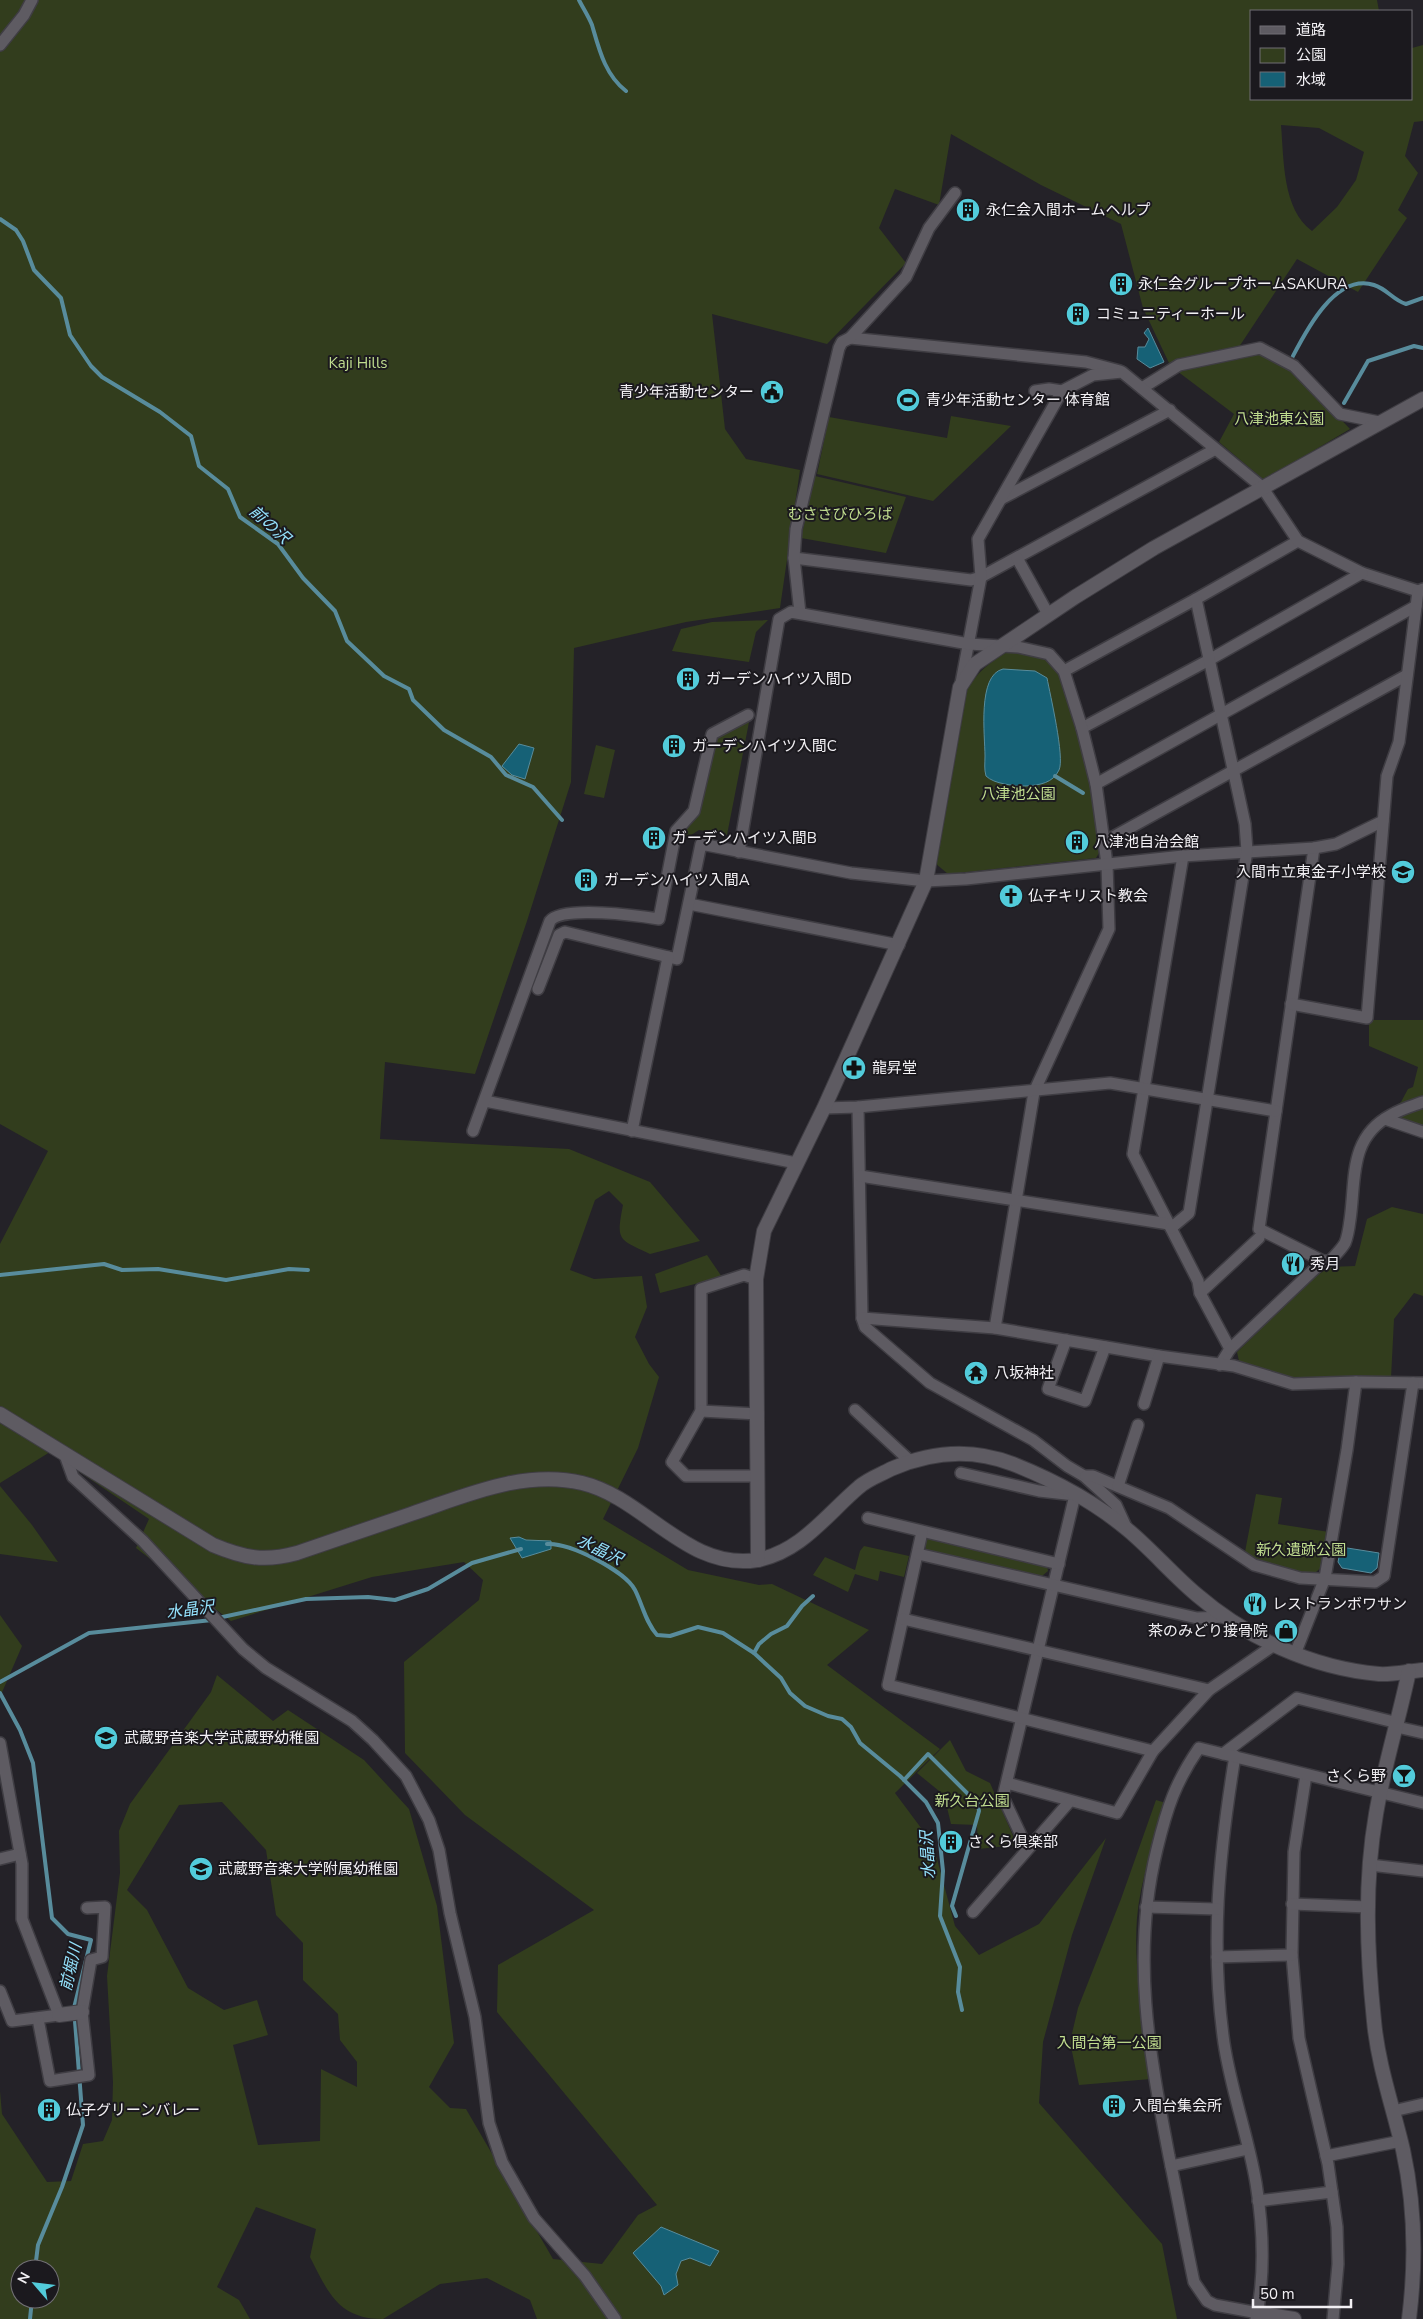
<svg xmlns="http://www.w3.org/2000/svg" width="1423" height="2319" viewBox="0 0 1423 2319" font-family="'Nunito Sans','Noto Sans JP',sans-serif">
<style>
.green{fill:#323d1d;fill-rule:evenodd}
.water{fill:#166176;stroke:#588c9c}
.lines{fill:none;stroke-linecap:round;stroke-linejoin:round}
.stream{stroke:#588c9c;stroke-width:4}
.minor-casing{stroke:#3f3d43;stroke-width:14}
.tertiary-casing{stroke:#3f3d43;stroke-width:16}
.minor{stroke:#5e5b62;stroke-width:11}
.tertiary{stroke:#5e5b62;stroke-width:14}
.labels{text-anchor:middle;stroke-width:4;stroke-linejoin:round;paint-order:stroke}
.poi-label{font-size:15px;fill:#f2f0f4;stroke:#1b191e;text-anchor:start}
.park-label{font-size:15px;fill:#c0dd8f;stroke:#1b191e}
.water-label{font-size:16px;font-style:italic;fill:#94e2fd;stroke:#1b191e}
</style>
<rect width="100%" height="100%" fill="#242228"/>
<g class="green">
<path d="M 0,0 L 1377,0 L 1379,11 L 1252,11 L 1252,99 L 1412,99 L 1412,48 L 1423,45 L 1423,121 L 1414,122 L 1405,156 L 1418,173 L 1398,210 L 1407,218 L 1358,292 L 1297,259 L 1235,353 L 1169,363 L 1143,308 L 1121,224 L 1041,185 L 951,134 L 939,205 L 895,189 L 879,228 L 906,263 L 827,344 L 712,314 L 725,429 L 746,459 L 800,470 L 780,608 L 686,622 L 574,648 L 571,782 L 527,921 L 475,1074 L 385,1062 L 380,1139 L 569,1149 L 650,1182 L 700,1241 L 650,1254 C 618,1239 616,1241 623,1205 L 609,1191 L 595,1200 L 570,1270 L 594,1279 L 642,1276 L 647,1307 L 635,1337 L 649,1364 L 659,1377 L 638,1448 L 603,1519 L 688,1570 L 759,1585 L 772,1584 L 869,1630 L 827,1665 L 940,1749 L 895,1793 L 933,1844 L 955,1926 L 979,1955 L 1039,1924 L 1106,1838 L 1072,1935 L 1043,2042 L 1039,2103 L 1162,2244 L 1177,2319 L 537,2319 L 530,2300 L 487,2278 L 440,2284 L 383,2319 C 338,2319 328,2292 310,2257 L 316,2229 L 256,2207 L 217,2287 L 239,2300 L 250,2319 L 0,2319 L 0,2091 L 2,2114 L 47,2182 L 71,2181 L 83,2144 L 103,2141 L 112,2120 L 113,2082 L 107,1976 L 120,1873 L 119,1831 L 130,1804 L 211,1692 L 217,1675 L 273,1721 L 288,1710 L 364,1760 L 409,1809 L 437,1906 L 454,2043 L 429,2087 L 450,2108 L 466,2109 L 553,2259 L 602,2264 L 638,2215 L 657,2205 L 497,2012 L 498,1965 L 594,1910 L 465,1815 L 405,1753 L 404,1662 L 479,1600 L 483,1580 L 464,1562 L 372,1577 L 231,1621 L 136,1548 L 149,1519 L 50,1452 L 0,1483 L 0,1244 L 48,1151 L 0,1124 ZM 1281,125 L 1319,128 L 1364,152 L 1356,180 L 1337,207 L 1312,231 C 1282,209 1284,159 1281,125 ZM 222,1802 L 266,1850 L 276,1915 L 303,1943 L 303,1980 L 338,2014 L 340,2040 L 357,2062 L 357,2087 L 321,2069 L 320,2141 L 258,2145 L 233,2045 L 268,2035 L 257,2000 L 224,2010 L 188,1988 L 147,1910 L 127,1890 L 179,1805 ZM 20,2269 L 50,2269 L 50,2299 L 20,2299 Z"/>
<path d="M 1260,352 L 1292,368 L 1350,429 L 1264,480 L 1219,442 L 1234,414 L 1177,371 Z"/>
<path d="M 951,416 L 1011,426 L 933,501 L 817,474 L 829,417 L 947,438 Z"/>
<path d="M 815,476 L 906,497 L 886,553 L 801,538 Z"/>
<path d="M 768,620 L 756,632 L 749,662 L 672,651 L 681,629 L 712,622 Z"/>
<path d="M 1007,652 C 1019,654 1042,654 1051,662 C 1081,690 1094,811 1099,853 L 1096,858 L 948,874 L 935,863 L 966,691 C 977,672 989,663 1007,652 Z"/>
<path d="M 750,717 L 727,835 L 699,830 L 688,837 L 681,836 L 712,734 Z"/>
<path d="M 596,745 L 615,750 L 604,798 L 584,794 Z"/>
<path d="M 1371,1020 L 1423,1020 L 1423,1130 L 1393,1118 L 1390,1110 L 1401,1102 L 1408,1089 L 1413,1087 L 1418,1067 L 1369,1046 L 1369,1022 Z"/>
<path d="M 1392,1207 L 1423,1214 L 1423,1296 L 1414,1293 L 1394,1319 L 1391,1378 L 1291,1377 L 1239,1361 L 1237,1352 L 1316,1276 L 1330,1267 L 1355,1266 L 1367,1219 Z"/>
<path d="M 707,1255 L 722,1277 L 660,1293 L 655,1274 Z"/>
<path d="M 0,1486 L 32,1525 L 58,1562 L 0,1554 Z"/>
<path d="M 1256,1494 L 1282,1498 L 1278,1524 L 1329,1532 L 1324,1565 L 1315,1573 C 1291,1573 1264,1565 1245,1552 Z"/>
<path d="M 929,1538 L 1047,1566 L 1048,1571 L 1042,1576 L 926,1550 L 925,1540 Z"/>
<path d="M 864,1546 L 909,1556 L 904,1577 L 880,1571 L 878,1581 L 855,1574 L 848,1592 L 813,1575 L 825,1557 L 855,1570 L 860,1551 Z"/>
<path d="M 0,1615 L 22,1646 L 0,1697 Z"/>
<path d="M 950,1740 L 966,1771 L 990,1783 L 1017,1845 L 978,1849 L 977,1825 L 951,1824 L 944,1795 L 917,1773 Z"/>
<path d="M 1156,1800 L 1166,1803 C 1155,1840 1140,1880 1137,1918 C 1133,1971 1145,2026 1151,2079 L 1079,2085 L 1070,2042 L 1078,2008 L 1121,1899 Z"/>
</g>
<g class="water">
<path d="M 1148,328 L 1164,362 L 1150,368 L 1137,359 L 1138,347 L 1145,347 L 1149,339 L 1144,333 Z"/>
<path d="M 1003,669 L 1035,671 L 1047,678 C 1050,694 1065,758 1059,770 C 1053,783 1040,785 1026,786 C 1014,786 994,784 986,776 C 984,769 985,763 985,756 C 985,736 977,675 1003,669 Z"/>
<path d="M 519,744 L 534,748 L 525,779 L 512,775 L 502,766 Z"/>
<path d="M 519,1537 L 526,1540 L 551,1541 L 551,1549 L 522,1558 L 510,1538 Z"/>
<path d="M 1341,1547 L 1379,1553 L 1377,1568 L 1371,1573 L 1342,1568 L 1338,1562 Z"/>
<path d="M 661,2227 L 719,2251 L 710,2266 L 690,2258 L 681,2261 L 676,2274 L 678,2285 L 664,2295 L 661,2286 L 633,2253 Z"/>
</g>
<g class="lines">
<g class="stream">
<path d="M 579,0 C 583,8 589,17 592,25 C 599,49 605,75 626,91"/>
<path d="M 0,219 L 16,230 L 23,241 L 34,270 L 61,298 L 70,335 L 91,366 L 102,377 L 160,412 L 191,436 L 199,466 L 228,489 L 240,517 L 278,544 L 303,578 L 335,611 L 347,641 L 384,676 L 409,689 L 413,700 L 444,730 L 491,757 L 506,775 L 533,787 L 562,820"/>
<path d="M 1293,356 C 1307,329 1336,273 1374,285 C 1387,289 1393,300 1406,304 L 1423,298"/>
<path d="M 1344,403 L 1368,361 L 1414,346 L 1423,348"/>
<path d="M 1055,776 L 1083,793"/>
<path d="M 0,1275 L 104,1264 L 122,1270 L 158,1269 L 226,1280 L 289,1269 L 308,1270"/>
<path d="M 547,1544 C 569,1542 625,1571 635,1590 C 643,1606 645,1621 657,1635 L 670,1636 L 698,1627 L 723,1633 L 754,1653 L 781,1678 L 790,1693 L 805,1706 L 828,1716 L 842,1719 L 851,1727 L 860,1743 L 900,1776 L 926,1802 L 938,1823 L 943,1871 L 940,1916 L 960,1967 L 958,1992 L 962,2010"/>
<path d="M 218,1618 L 306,1599 L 368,1597 L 395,1600 L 428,1589 L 472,1563 L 521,1549"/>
<path d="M 754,1653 L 759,1644 L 771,1634 L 787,1626 L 802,1606 L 813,1596"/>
<path d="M 0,1682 L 89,1633 L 212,1620"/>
<path d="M 0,1693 L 20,1730 L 33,1763 L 52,1918 L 68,1934 L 91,1940 L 74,2008 L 83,2125 L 62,2187 L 38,2245 L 35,2269"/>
<path d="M 904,1780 L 928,1754 L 978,1804 L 979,1811 L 952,1906 L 956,1916"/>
<path d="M 30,2319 L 32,2299"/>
</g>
<g class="minor-casing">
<g id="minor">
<path d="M 0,45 L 24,15 L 32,0"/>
<path d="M 850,338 L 1086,362 L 1120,371"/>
<path d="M 1142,388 L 1179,365 L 1260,348 L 1294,366 L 1340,414 L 1379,422"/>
<path d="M 1035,391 L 1049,389 L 1062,391"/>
<path d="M 1001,499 L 1170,410"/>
<path d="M 794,558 L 971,580 L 981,577 L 1214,450"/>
<path d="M 1017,558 L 1048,614"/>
<path d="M 800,613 L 794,558 L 796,529 L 839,348 L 842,342 L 850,338 L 906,277 L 929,228 L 955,193"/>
<path d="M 1064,671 L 1196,599 L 1298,541"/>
<path d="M 961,683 L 981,577 L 978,539 L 1062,391 L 1093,375 L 1122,372 L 1262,487 L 1298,541 L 1362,573 L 1418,591 L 1423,589"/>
<path d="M 1082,728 L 1209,660 L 1362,573"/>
<path d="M 1096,784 L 1416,606"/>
<path d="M 1104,842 L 1407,675"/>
<path d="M 1314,848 L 1259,1229 L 1323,1261"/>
<path d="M 739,852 L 779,619 L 791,612 L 969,644 L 1018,647 L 1049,654 L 1064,671 L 1082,728 L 1096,784 L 1107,864 L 1109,929 L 1034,1092 L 995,1328"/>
<path d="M 1183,856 L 1133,1154 L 1198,1281 L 1200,1293 L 1230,1349 L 1220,1365"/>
<path d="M 689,904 L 899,945"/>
<path d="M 538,989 L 559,935 L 565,932 L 677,959 L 701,844 L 851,873 L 926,881 L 966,879 L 1183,856 L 1314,848 L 1336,844 L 1383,821"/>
<path d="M 1291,1004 L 1367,1018 L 1387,776 L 1399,742 L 1418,591"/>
<path d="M 485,1101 L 796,1163"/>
<path d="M 858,1107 L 862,1318 L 865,1327 L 930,1383 L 1033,1440 L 1067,1466 L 1084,1476 L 1116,1505 L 1127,1529"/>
<path d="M 824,1108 L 858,1107 L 1110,1083 L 1276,1111"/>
<path d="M 1385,1119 L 1423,1132"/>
<path d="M 473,1131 L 550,921 C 562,905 640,916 659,919 L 676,831 L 694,811 L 712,734 L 748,715"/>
<path d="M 632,1131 L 668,957"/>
<path d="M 860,1176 L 1169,1224"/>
<path d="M 1171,1228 L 1189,1213 L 1247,851 L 1245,824 L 1196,599"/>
<path d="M 1200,1293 L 1259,1238"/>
<path d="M 862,1318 L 995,1328 L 1159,1356 L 1234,1366 L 1293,1384 L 1356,1382 L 1423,1383"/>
<path d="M 1066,1340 L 1048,1389 L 1085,1401 L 1105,1347"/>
<path d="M 1230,1349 L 1323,1261 L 1330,1261 C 1335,1255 1341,1250 1345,1243 C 1348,1236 1349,1228 1350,1220 C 1356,1180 1348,1138 1391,1115 C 1401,1109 1412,1106 1423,1102"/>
<path d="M 1144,1404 L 1159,1356"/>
<path d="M 855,1410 L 910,1461"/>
<path d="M 701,1411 L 701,1289 L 744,1275 L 756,1279"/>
<path d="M 65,1455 L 73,1477 L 143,1541 L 243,1649 L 266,1668 L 352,1721 L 373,1740 L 406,1776 L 429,1820 L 439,1850 L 450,1913 L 475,2017 L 489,2123 L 502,2162 L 534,2218 L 585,2276 L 615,2319"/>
<path d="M 961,1473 L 1039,1491 L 1075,1495 L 1003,1797 L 1027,1848"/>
<path d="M 757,1476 L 686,1476 L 672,1462 L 701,1411 L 758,1414"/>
<path d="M 1086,1476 L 1093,1476 L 1169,1508 L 1254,1565 L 1300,1578 L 1375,1582 L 1384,1576 L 1413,1383"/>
<path d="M 1118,1486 L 1138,1425"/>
<path d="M 868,1518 L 1059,1564"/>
<path d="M 922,1532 L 888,1685 L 1153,1751"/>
<path d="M 918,1554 L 1197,1618 L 1223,1617"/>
<path d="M 903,1619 L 1209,1690"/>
<path d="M 1295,1654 L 1325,1578 L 1347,1450 L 1356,1382"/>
<path d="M 1397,1727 L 1423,1733"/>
<path d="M 0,1743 L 22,1864 L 22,1919 L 59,2015 L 12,2021 L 0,1991"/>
<path d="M 1223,1754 L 1297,1698 L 1398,1723"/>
<path d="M 1235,1756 C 1219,1854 1210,1944 1224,2043 C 1231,2090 1248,2136 1256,2183 C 1263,2226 1265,2276 1256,2319"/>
<path d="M 1306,1775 L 1294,1852 L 1292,1955 L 1299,2038 L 1328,2164 L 1337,2227 L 1338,2264 L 1333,2319"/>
<path d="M 1007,1783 L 1117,1813 L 1153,1751 L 1209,1690 L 1274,1645"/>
<path d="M 0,1859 L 20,1854"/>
<path d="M 1370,1865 L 1423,1871"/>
<path d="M 1292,1904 L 1368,1907"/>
<path d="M 1146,1907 L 1217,1909"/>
<path d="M 973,1912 L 1070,1801"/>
<path d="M 1217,1957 L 1292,1955"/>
<path d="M 38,2019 L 50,2081 L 89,2075 L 82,2012 L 91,1960 L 102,1957 L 105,1907 L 87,1908"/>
<path d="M 1393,2111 L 1423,2104"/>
<path d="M 1326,2156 L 1401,2141"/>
<path d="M 1171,2166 L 1248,2149"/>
<path d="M 1258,2201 L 1332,2192"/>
<path d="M 1258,2313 L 1215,2305 L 1207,2301 L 1194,2282 C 1185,2240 1178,2198 1169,2156 C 1149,2051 1131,1955 1157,1849 C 1167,1808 1175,1783 1199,1748 L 1423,1803"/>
</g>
</g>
<g class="tertiary-casing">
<g id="tertiary">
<path d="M 0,1414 L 213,1545 C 244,1558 264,1562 297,1553 C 335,1540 373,1527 411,1514 C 465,1496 524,1469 582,1483 C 645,1498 687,1571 757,1560 C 801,1552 827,1514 859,1487 C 868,1479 880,1475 891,1469 C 932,1451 972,1448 1013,1464 C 1053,1480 1096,1503 1128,1530 C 1152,1550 1173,1575 1197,1595 C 1247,1638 1312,1668 1379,1674 C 1393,1675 1409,1671 1423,1670"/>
<path d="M 758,1560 L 756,1279 L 764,1231 L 824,1108 L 926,881 L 960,687 L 975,664 L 1075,597 L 1154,548 L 1423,399"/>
<path d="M 1409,1671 C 1399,1719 1384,1766 1376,1814 C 1364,1883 1367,1953 1374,2021 C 1378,2065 1393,2107 1403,2150 C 1415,2205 1416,2263 1409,2319"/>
<path d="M 59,2015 L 82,2012"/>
<path d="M 1258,2313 L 1294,2319"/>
</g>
</g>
<use href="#minor" class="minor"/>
<use href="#tertiary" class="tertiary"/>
</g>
<defs>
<g id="building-disc" transform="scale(1.25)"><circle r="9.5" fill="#52cbda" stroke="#1b191e"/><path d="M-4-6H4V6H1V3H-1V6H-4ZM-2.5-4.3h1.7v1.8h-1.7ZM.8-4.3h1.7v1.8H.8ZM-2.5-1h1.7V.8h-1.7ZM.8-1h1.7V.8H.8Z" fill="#111"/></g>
<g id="civic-disc" transform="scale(1.25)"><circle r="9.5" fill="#52cbda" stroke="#1b191e"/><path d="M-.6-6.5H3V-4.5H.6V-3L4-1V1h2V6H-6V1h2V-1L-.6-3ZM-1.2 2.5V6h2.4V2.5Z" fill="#111"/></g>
<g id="stadium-disc" transform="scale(1.25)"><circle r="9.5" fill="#52cbda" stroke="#1b191e"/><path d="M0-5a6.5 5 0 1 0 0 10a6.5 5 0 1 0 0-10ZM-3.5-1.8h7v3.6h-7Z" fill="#111"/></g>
<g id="school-disc" transform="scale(1.25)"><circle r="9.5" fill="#52cbda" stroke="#1b191e"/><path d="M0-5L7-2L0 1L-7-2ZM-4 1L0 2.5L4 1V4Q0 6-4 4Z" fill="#111"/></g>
<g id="church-disc" transform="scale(1.25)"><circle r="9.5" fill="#52cbda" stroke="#1b191e"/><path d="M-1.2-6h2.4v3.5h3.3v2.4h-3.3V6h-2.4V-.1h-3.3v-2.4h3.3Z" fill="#111"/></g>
<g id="pharmacy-disc" transform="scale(1.25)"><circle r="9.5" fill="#52cbda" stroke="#1b191e"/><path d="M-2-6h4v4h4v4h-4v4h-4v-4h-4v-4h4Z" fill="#111"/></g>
<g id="restaurant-disc" transform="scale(1.25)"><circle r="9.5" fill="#52cbda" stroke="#1b191e"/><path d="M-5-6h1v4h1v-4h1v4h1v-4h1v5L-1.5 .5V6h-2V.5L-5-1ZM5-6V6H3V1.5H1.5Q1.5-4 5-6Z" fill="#111"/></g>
<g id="temple-disc" transform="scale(1.25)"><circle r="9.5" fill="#52cbda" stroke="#1b191e"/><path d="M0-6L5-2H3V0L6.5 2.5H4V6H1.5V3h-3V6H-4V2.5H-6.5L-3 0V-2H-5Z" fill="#111"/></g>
<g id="shop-disc" transform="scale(1.25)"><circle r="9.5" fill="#52cbda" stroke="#1b191e"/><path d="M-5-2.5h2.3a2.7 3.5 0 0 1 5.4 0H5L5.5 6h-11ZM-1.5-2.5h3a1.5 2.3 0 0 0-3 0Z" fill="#111"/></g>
<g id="bar-disc" transform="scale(1.25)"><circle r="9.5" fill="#52cbda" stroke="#1b191e"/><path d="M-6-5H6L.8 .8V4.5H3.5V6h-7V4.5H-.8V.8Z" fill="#111"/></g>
</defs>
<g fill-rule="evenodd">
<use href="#building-disc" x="968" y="210"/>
<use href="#building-disc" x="1121" y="284"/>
<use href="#building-disc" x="1078" y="314"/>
<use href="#civic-disc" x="772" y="392"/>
<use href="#stadium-disc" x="908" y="400"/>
<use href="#building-disc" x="688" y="679"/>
<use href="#building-disc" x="674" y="746"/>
<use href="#building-disc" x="654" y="838"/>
<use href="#building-disc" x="1077" y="842"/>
<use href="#school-disc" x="1403" y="872"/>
<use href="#building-disc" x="586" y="880"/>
<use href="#church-disc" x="1011" y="896"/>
<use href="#pharmacy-disc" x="854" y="1068"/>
<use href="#restaurant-disc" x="1293" y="1264"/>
<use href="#temple-disc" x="976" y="1373"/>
<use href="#restaurant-disc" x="1255" y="1604"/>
<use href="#shop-disc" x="1286" y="1631"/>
<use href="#school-disc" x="106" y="1738"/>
<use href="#bar-disc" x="1404" y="1776"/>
<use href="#building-disc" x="951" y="1842"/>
<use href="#school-disc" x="201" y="1869"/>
<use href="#building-disc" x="1114" y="2106"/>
<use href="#building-disc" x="49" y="2110"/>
</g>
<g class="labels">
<g class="poi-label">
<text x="986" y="215">永仁会入間ホームヘルプ</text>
<text x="1138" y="289">永仁会グループホームSAKURA</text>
<text x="1096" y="319">コミュニティーホール</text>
<text x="754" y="397" text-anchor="end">青少年活動センター</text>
<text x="926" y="405">青少年活動センター 体育館</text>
<text x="706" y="684">ガーデンハイツ入間D</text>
<text x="692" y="751">ガーデンハイツ入間C</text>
<text x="672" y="843">ガーデンハイツ入間B</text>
<text x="1094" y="847">八津池自治会館</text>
<text x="1386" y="877" text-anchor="end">入間市立東金子小学校</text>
<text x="604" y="885">ガーデンハイツ入間A</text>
<text x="1028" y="901">仏子キリスト教会</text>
<text x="872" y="1073">龍昇堂</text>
<text x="1310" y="1269">秀月</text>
<text x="994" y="1378">八坂神社</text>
<text x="1272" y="1609">レストランボワサン</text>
<text x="1268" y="1636" text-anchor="end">茶のみどり接骨院</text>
<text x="124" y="1743">武蔵野音楽大学武蔵野幼稚園</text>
<text x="1386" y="1781" text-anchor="end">さくら野</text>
<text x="968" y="1847">さくら倶楽部</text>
<text x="218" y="1874">武蔵野音楽大学附属幼稚園</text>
<text x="1132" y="2111">入間台集会所</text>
<text x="66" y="2115">仏子グリーンバレー</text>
</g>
<g class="park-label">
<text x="358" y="368">Kaji Hills</text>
<text x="1279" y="424">八津池東公園</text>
<text x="840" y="519">むささびひろば</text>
<text x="1018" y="799">八津池公園</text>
<text x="1301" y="1555">新久遺跡公園</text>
<text x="972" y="1806">新久台公園</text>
<text x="1109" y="2048">入間台第一公園</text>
</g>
<g class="water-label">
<text transform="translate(270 524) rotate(42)" y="6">前の沢</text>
<text transform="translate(600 1549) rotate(26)" y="6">水晶沢</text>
<text transform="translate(190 1609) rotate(-8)" y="6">水晶沢</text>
<text transform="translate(927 1855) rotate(-93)" y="6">水晶沢</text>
<text transform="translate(70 1967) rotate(-77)" y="6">前堀川</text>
</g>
</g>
<rect x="1250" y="10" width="162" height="90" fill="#1b191e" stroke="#716f74"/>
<rect x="1260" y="26" width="25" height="8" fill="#5e5b62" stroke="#716f74"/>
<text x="1296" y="35" font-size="15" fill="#f2f0f4">道路</text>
<rect x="1260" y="48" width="25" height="15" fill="#323d1d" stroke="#716f74"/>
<text x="1296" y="60" font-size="15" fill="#f2f0f4">公園</text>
<rect x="1260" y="72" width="25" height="15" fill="#166176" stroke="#716f74"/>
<text x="1296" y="85" font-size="15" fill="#f2f0f4">水域</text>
<g transform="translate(35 2284) rotate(298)"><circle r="24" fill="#1b191e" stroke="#716f74"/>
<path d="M0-4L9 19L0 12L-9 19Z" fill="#52cbda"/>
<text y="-8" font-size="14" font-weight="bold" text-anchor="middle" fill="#f2f0f4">N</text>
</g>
<path d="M1253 2299v8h98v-8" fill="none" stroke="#f2f0f4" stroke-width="2.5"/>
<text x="1260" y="2299" font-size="15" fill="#f2f0f4" stroke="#1b191e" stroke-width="4" paint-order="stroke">50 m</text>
</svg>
